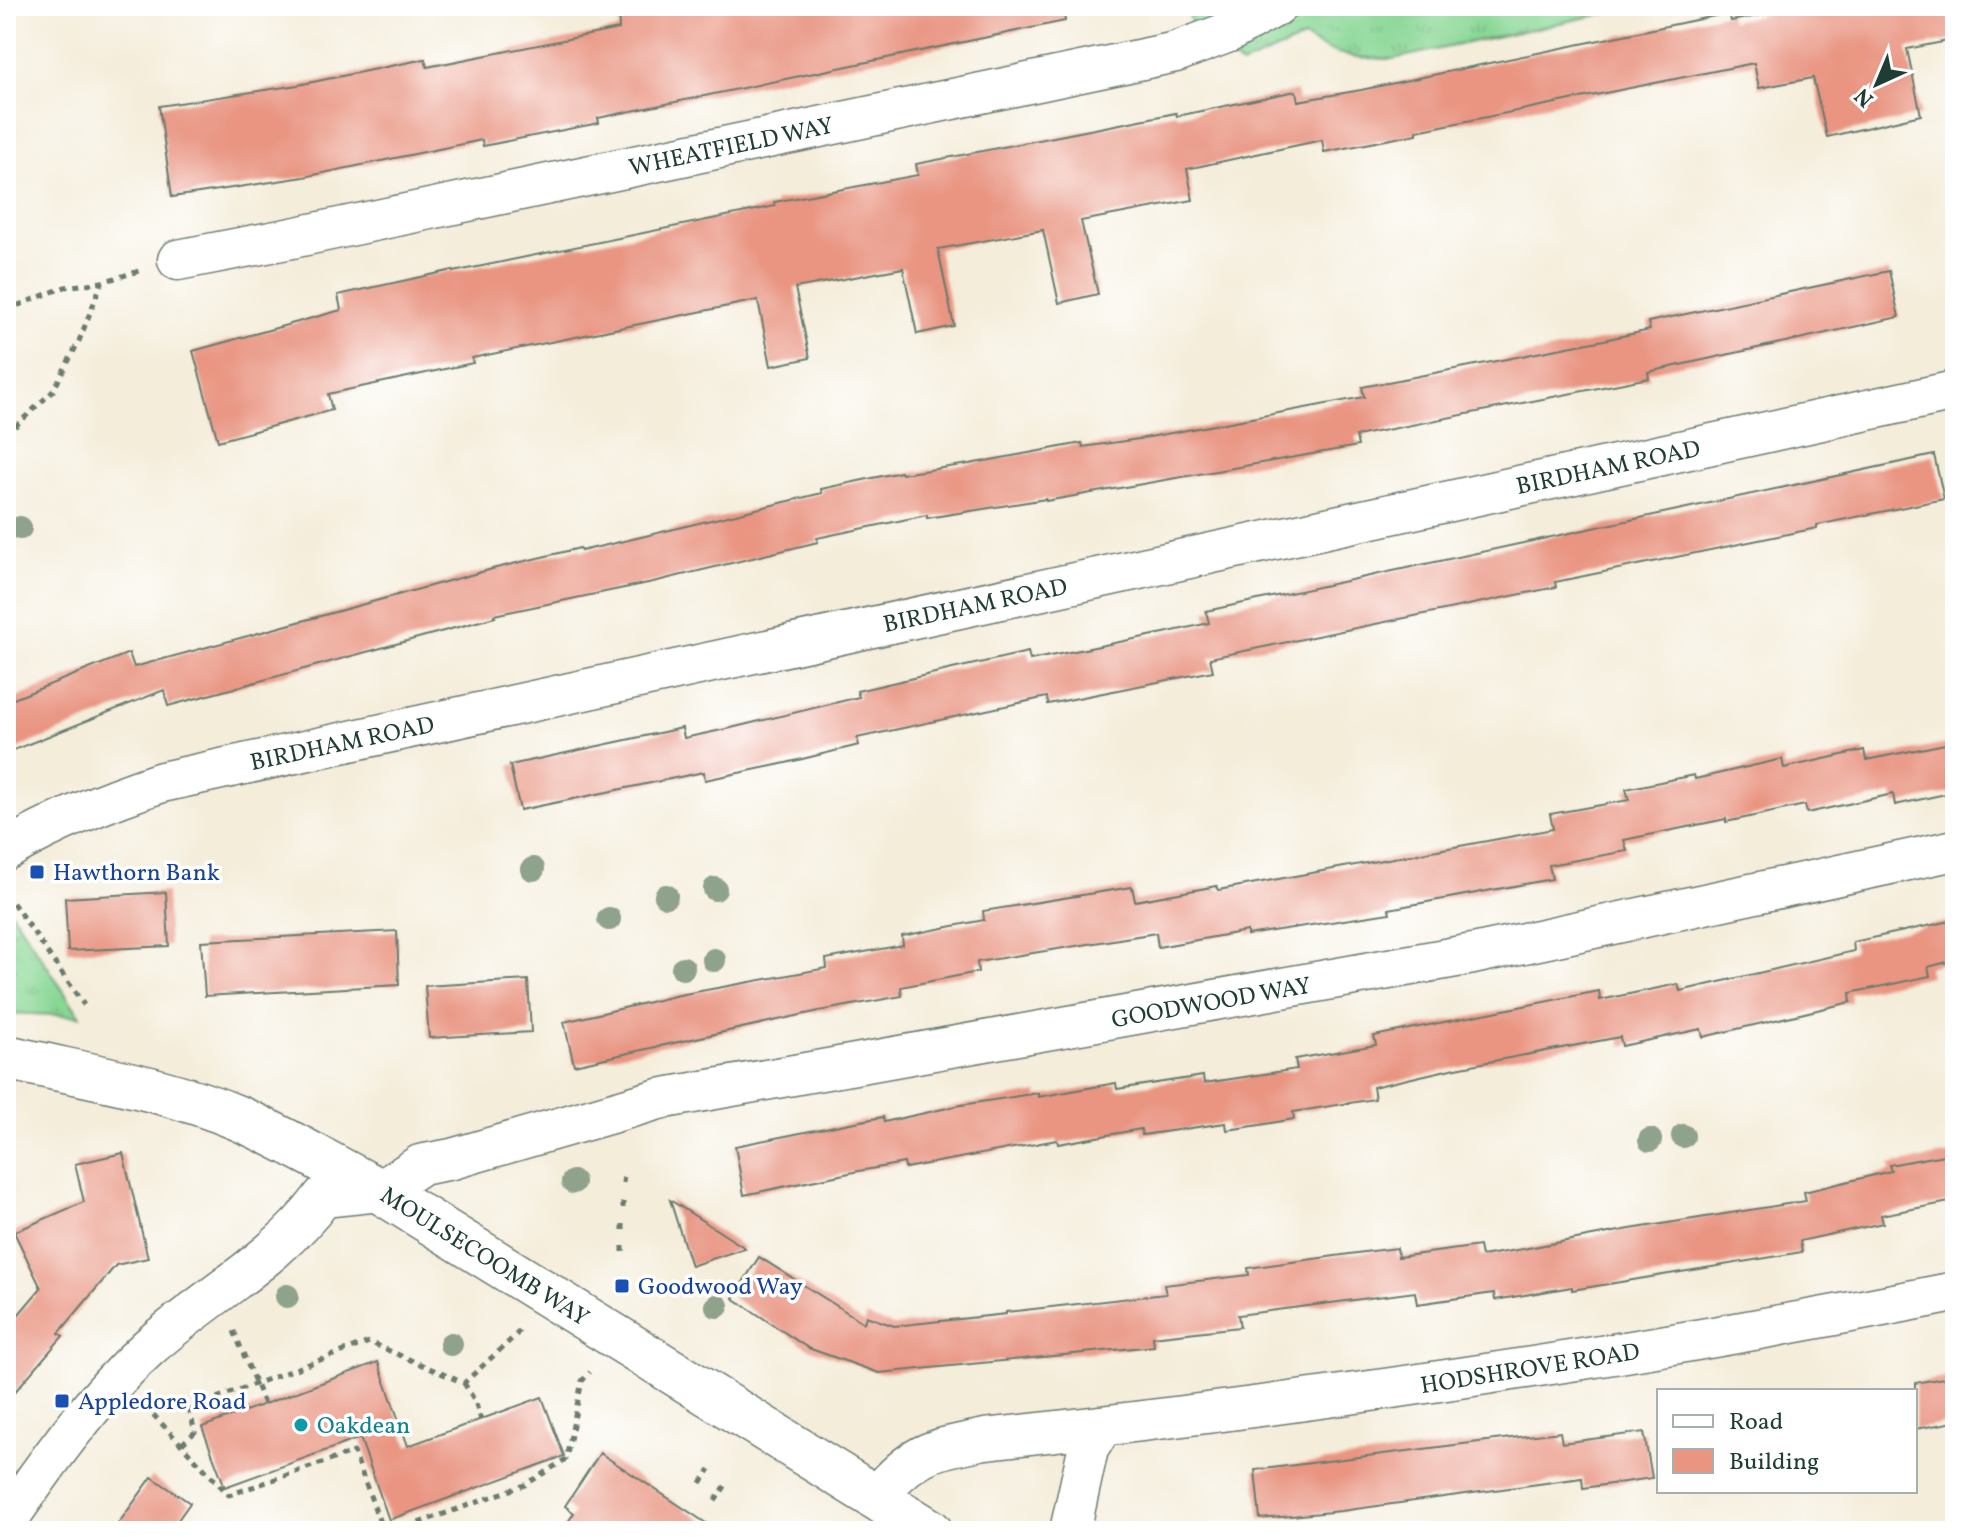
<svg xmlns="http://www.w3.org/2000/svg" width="1961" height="1537" viewBox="0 0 1961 1537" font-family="Vollkorn,serif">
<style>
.grass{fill:url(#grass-tufts);stroke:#548a64;stroke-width:2}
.building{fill:#e99582}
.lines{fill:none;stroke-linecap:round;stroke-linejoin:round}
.street-casing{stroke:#6a7b6e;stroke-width:43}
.secondary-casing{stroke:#6a7b6e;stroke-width:47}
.path{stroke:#6a7b6e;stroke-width:5;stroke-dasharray:6 6;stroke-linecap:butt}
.street{stroke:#fff;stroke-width:40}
.secondary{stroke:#fff;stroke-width:44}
.tree{fill:#8ea28c}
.transit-dot{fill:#1a4fb4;stroke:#fff;stroke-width:3}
.culture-dot{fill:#0f9aa8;stroke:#fff;stroke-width:3}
.labels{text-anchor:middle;stroke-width:7;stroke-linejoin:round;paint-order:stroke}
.street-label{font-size:24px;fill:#1f3d34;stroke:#fff}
.transit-label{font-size:24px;fill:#164399;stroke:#fff;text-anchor:start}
.culture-label{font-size:24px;fill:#0d838f;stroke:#fff;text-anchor:start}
</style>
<defs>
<pattern id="grass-tufts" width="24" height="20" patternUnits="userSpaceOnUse" patternTransform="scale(2)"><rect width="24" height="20" fill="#89d795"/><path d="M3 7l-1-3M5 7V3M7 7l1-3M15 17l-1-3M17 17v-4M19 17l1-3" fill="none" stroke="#76b981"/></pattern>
</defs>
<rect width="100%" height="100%" fill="#fff"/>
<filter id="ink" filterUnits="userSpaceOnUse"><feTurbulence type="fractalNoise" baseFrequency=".0125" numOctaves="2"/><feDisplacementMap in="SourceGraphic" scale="16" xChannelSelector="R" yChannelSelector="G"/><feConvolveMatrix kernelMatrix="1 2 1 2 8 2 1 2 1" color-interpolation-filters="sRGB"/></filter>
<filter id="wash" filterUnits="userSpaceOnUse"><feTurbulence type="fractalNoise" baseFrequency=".006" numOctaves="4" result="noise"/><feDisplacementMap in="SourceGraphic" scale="32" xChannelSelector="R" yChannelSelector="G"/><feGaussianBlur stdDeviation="1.8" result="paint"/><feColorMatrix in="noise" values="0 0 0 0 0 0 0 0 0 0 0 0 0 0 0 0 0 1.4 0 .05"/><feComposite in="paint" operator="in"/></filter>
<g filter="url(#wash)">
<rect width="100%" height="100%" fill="#f4edda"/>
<g class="grass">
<path d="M 1185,6 L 1639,6 L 1393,59 C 1360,59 1333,56 1304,38 L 1242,65 L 1197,39 Z"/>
<path d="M 6,904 L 80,1016 L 6,1013 Z"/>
</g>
<g id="blocks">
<g class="building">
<path d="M 618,6 L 1063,6 L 1065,21 L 598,118 L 599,123 L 483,146 L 482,140 L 304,177 L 172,197 L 159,106 L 298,85 L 425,59 L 427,67 L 619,29 Z"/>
<path d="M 1808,6 L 1946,6 L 1953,40 L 1907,49 L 1921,115 L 1827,137 L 1813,78 L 1759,88 L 1754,63 L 1417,131 L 1417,134 L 1371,143 L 1324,152 L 1322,140 L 1261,153 L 1187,169 L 1193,200 L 1081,221 L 1098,294 L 1059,303 L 1043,230 L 938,249 L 954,326 L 917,334 L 903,268 L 795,288 L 810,358 L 771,366 L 758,300 L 472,358 L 473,363 L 328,394 L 332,410 L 218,441 L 193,351 L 341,310 L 338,295 L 453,270 L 453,272 L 775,206 L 774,202 L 918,175 L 916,164 L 1176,113 L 1177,116 L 1296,91 L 1298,101 L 1361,90 L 1729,13 L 1731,21 Z"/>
<path d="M 1889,271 L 1899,317 L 1648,372 L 1649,378 L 1356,436 L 1358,446 L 1046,501 L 1046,499 L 927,518 L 927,515 L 817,538 L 818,542 L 653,582 L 494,615 L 495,617 L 168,706 L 164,690 L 6,753 L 6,702 L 129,653 L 134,667 L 496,568 L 580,548 L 581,551 L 641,537 L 822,493 L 821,489 L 901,472 L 902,474 L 969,464 L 1082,443 L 1083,447 L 1139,439 L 1364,397 L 1362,387 L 1604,340 L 1650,330 L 1648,322 Z"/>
<path d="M 1934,455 L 1944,499 L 1817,525 L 1817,528 L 1555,582 L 1556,587 L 1210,658 L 1213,671 L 1048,704 L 1047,697 L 857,738 L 859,745 L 786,763 L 705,780 L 704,772 L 520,810 L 510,765 L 682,728 L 684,738 L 731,728 L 859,697 L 857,691 L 948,670 L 1028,652 L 1030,660 L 1164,633 L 1209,623 L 1206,611 Z"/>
<path d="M 1955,742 L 1955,792 L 1895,805 L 1893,794 L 1807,813 L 1805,805 L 1726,822 L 1726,819 L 1624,840 L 1627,851 L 1549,865 L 1552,879 L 1389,909 L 1390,913 L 1247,935 L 1247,931 L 1158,947 L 1156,933 L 977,962 L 978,972 L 901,987 L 902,996 L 819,1011 L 574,1065 L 564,1022 L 679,995 L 827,968 L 826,959 L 903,945 L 902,936 L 984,920 L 983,911 L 1132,887 L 1135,901 L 1217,886 L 1218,890 L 1273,880 L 1553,829 L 1550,814 L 1629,800 L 1626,789 L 1694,775 L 1695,779 L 1782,759 L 1784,768 L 1864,750 L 1866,760 Z"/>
<path d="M 166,892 L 169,946 L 68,951 L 65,898 Z"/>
<path d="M 1955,920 L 1955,960 L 1928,967 L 1930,976 L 1850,993 L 1851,1002 L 1703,1037 L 1701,1029 L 1622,1046 L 1620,1037 L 1451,1069 L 1373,1087 L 1375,1099 L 1293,1112 L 1294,1119 L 1260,1125 L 1227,1130 L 1226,1123 L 1142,1135 L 1141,1129 L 1058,1144 L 1057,1140 L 905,1168 L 904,1163 L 859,1171 L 744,1195 L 735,1146 L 850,1123 L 883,1117 L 884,1122 L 961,1105 L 1038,1093 L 1038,1097 L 1116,1083 L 1117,1089 L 1203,1076 L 1204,1083 L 1297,1069 L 1295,1059 L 1376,1045 L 1374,1036 L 1599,991 L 1600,1000 L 1678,984 L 1680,991 L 1854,951 L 1853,942 Z"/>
<path d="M 397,931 L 399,985 L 205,996 L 201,941 Z"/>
<path d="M 528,980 L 531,1032 L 429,1038 L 425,986 Z"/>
<path d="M 123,1153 L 148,1258 L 116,1265 L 59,1333 L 63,1336 L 6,1402 L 6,1329 L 41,1288 L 14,1232 L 84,1202 L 75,1164 Z"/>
<path d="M 1955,1153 L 1955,1201 L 1881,1215 L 1883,1223 L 1800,1241 L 1802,1252 L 1572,1290 L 1572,1287 L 1495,1300 L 1494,1293 L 1417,1304 L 1415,1292 L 1238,1315 L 1240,1327 L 1153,1337 L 1154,1346 L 879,1373 L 808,1348 L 733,1298 L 759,1257 L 864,1323 L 866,1316 L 894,1326 L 1006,1314 L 1006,1312 L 1166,1294 L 1164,1285 L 1249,1275 L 1248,1268 L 1364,1252 L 1397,1248 L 1398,1257 L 1479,1246 L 1481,1256 L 1523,1249 L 1630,1229 L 1806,1201 L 1804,1192 L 1891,1171 L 1889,1165 Z"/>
<path d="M 670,1200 L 745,1248 L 691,1266 Z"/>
<path d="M 378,1362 L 408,1446 L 542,1397 L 564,1456 L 389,1520 L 360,1438 L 225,1487 L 202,1427 Z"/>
<path d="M 1955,1376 L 1955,1422 L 1915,1429 L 1915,1383 Z"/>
<path d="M 1560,1432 L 1562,1443 L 1644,1432 L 1652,1478 L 1583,1488 L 1582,1478 L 1341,1511 L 1260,1519 L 1255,1470 Z"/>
<path d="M 600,1453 L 650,1486 L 718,1531 L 562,1531 L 574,1513 L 565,1506 Z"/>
<path d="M 152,1477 L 190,1503 L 170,1531 L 113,1531 Z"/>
</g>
</g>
</g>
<g filter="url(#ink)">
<use href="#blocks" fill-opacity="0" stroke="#6a7b6e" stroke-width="2"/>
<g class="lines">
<g class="street-casing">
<g id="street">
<path d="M 178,260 L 292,238 L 1176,52 L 1229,32 L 1276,6"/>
<path d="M 6,850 C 56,821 107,800 162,782 L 1955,391"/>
<path d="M 877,1496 C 914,1452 930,1450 985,1439 C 1310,1404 1634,1356 1955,1292"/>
<path d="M 6,1522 C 49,1460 92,1399 148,1348 C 204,1298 279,1258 323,1197 L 380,1191 L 420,1165 L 452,1159 L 659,1099 L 1473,954 L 1955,850"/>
<path d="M 1070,1531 L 1088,1449 L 1102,1426"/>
</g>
</g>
<g class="secondary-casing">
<path id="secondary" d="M 6,1057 C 83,1075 165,1087 238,1118 C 287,1139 333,1167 380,1191 L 930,1531"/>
</g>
<g class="path">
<path d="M 6,305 L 16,306 L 65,287 L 102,282 L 139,271"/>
<path d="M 6,435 L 53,391 L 79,341 L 102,282"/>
<path d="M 6,893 L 84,1005"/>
<path d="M 623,1183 L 624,1175"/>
<path d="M 623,1208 L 623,1202"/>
<path d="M 623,1224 L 623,1235"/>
<path d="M 623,1252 L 623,1246"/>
<path d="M 234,1331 L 264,1404"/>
<path d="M 464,1383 L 475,1401 L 481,1420"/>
<path d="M 145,1406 L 229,1495 L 354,1452 L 383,1531"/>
<path d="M 182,1444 L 195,1432 L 189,1408 L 369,1342 L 464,1383 L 516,1335 L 521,1328"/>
<path d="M 701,1483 L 710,1469"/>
<path d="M 715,1501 L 728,1482"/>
<path d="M 396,1531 L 525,1485 L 566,1459 L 582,1381 L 590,1372"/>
</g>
<use href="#street" class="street"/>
<use href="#secondary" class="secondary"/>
</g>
<g class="tree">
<circle cx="20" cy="528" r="12"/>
<circle cx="533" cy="869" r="12"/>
<circle cx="715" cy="889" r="12"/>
<circle cx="666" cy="896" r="12"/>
<circle cx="609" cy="919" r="12"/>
<circle cx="714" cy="960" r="12"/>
<circle cx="683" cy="968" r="12"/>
<circle cx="1683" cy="1136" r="12"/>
<circle cx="1650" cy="1140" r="12"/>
<circle cx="573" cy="1182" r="12"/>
<circle cx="287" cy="1296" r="12"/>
<circle cx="717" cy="1306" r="12"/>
<circle cx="451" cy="1344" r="12"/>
</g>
</g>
<g class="transit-dot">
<rect x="29" y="864" width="16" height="16" rx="4"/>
<rect x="614" y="1278" width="16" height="16" rx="4"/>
<rect x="54" y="1393" width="16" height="16" rx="4"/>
</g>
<circle class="culture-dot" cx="301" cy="1425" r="8"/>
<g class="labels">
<g class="street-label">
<text transform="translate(731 146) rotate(-12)" y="8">WHEATFIELD WAY</text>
<text transform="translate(1608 467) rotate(-12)" y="8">BIRDHAM ROAD</text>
<text transform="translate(975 605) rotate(-12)" y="8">BIRDHAM ROAD</text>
<text transform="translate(342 743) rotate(-12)" y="8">BIRDHAM ROAD</text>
<text transform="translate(1211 1002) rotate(-10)" y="8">GOODWOOD WAY</text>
<text transform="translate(485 1256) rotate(32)" y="8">MOULSECOOMB WAY</text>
<text transform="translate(1530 1368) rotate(-9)" y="8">HODSHROVE ROAD</text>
</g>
<g class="transit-label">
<text x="53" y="880">Hawthorn Bank</text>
<text x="638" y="1294">Goodwood Way</text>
<text x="78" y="1409">Appledore Road</text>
</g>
<g class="culture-label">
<text x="317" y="1433">Oakdean</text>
</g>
</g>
<rect width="1961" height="1537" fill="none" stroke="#fff" stroke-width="32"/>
<rect x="1657" y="1389" width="260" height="104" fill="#ffffff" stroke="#a5b1ae" stroke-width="2"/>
<rect x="1673" y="1415" width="40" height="12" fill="#ffffff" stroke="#a5b1ae" stroke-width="2"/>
<text x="1729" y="1429" font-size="24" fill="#1f3d34">Road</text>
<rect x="1673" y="1449" width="40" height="24" fill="#e99582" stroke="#a5b1ae" stroke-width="2"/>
<text x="1729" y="1469" font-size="24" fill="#1f3d34">Building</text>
<g transform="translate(1877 84) rotate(224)" stroke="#ffffff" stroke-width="6" paint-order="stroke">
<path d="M0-6L14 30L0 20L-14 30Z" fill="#1f3d34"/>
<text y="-12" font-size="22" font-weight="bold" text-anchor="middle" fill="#1f3d34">N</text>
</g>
</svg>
